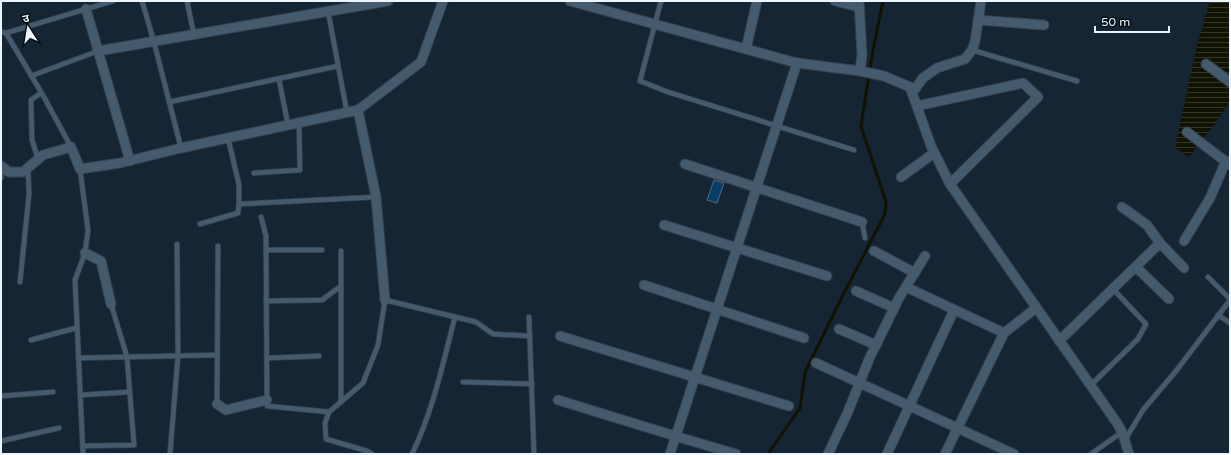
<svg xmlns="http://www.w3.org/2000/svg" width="1231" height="455" viewBox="0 0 1231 455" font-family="'Varela Round','Noto Sans Devanagari',sans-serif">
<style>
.water{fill:url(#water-rules)}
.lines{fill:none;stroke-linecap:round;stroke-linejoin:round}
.stream{stroke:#111302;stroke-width:3}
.building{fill:#083d66;stroke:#576a7c}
.lane-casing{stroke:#334250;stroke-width:6}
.street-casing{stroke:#334250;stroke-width:11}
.lane{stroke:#465a6d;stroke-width:4.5}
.street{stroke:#465a6d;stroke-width:9}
</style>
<defs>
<pattern id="water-rules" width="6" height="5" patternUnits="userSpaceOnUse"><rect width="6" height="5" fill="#111302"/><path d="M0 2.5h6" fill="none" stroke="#343628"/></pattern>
</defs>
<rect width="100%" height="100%" fill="#152534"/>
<path class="water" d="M 1210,1 L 1230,1 L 1230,101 L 1215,124 L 1189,157 L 1175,148 L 1197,45 Z"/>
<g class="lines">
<path class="stream" d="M 768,454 L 800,408 L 805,372 L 843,295 L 885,214 L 886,202 L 861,126 L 873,50 L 883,1"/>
</g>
<path class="building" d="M 714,180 L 724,183 L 717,203 L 707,200 Z"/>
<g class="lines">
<g class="lane-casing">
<g id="lane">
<path d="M 142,1 L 154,42 L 181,148"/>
<path d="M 187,1 L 194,35"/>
<path d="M 661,1 L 640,81 L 668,92 L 854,150"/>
<path d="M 328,11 L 347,113"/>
<path d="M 1,32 L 6,33 L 113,1"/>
<path d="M 6,33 L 44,97 L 71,147"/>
<path d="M 972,50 L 1077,81"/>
<path d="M 31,76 L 98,51"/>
<path d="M 279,79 L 288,125"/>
<path d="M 169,102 L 338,66"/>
<path d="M 38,159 L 32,140 L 31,100 L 41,93"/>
<path d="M 80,169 L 88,230 L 85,253 L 75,280 L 83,454"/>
<path d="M 254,173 L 300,170 L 299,123"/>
<path d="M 1,178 L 2,167"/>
<path d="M 239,204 L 376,197"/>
<path d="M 261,217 L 266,236 L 267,406 L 329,412"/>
<path d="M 862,222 L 865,238"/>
<path d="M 200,224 L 238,213 L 239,204 L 239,185 L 228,138"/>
<path d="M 266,250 L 322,250"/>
<path d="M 341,251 L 341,402"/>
<path d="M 1208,277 L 1230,299"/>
<path d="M 20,282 L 29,194 L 28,168"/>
<path d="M 266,301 L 322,300 L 341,286"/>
<path d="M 1218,315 L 1230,323"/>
<path d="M 529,317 L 534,454"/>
<path d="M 31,340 L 76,328"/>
<path d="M 78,358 L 217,355"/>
<path d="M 267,358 L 319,356"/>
<path d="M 463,382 L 532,384"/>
<path d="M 1091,385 L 1138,339 L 1146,324 L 1113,289"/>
<path d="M 80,395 L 130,392"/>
<path d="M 1,396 L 53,392"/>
<path d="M 217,404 L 218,246"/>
<path d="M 1125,440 L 1143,410 L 1176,371 L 1230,300"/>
<path d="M 1,441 L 59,428"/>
<path d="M 83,446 L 134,445 L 127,357 L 111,304"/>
<path d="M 170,454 L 178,356 L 177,244"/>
<path d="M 372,454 L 367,451 L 326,439 L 325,423 L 329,412 L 363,383 L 378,345 L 385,300 L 476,322 L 493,334 L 530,336"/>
<path d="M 412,454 C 433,411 443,363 455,317"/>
<path d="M 1091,454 L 1122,432"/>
</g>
</g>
<g class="street-casing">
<g id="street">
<path d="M 570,1 L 797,63 L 860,71 L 884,76 L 910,87 L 931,146 L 950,184 L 1117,423 L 1122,432 L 1129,454"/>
<path d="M 835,1 L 859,7"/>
<path d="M 859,1 L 862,55 L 860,71"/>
<path d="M 86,9 L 130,161"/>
<path d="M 978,20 L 1044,25"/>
<path d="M 746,49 L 757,1"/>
<path d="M 98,51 L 388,1"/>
<path d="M 1206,64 L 1230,82"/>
<path d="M 912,93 L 923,78 L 937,68 L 965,59 L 972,50 L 975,42 L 981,1"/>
<path d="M 917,106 L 1023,83 L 1038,97 L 950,184"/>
<path d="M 358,110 L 376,197 L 385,300"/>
<path d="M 1187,132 L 1230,165"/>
<path d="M 685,164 L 862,222"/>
<path d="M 1,166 L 9,172 L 23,172 L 43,155 L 71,147 L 80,169 L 120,163 L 181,148 L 358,110 L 421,62 L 443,1"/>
<path d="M 901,177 L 934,153"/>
<path d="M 1122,207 L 1147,225 L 1160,243 L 1184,268"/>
<path d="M 664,225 L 827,276"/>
<path d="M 1184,241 L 1210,198 L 1226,161"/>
<path d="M 874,251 L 915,273"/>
<path d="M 85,253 L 101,261 L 111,304"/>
<path d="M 1136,267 L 1169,299"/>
<path d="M 644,285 L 804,338"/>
<path d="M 906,287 L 1004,333"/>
<path d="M 856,291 L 894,308"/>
<path d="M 839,329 L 876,345"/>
<path d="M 560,336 L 789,406"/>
<path d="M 1059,341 L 1160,243"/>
<path d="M 816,363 L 1014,454"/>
<path d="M 558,400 L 675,436 L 736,454"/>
<path d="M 217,404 L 226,410 L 267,400"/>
<path d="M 670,454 L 797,63"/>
<path d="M 828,454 L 847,414 L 870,357 L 876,345 L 899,298 L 925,256"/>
<path d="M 887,454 L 954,310"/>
<path d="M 945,454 L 1004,333 L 1036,308"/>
</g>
</g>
<use href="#lane" class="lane"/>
<use href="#street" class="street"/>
</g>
<rect width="1231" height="455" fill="none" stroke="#ecf5fd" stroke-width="4"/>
<g transform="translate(28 28) rotate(348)" stroke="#070e14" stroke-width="3" paint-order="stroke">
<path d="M0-3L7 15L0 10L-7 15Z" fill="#ecf5fd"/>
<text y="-6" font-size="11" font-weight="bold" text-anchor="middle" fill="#ecf5fd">उ</text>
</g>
<path d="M1095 26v6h74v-6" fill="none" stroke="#ecf5fd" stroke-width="2"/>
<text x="1101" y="26" font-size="12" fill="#ecf5fd" stroke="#070e14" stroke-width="3" paint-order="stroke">50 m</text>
</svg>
